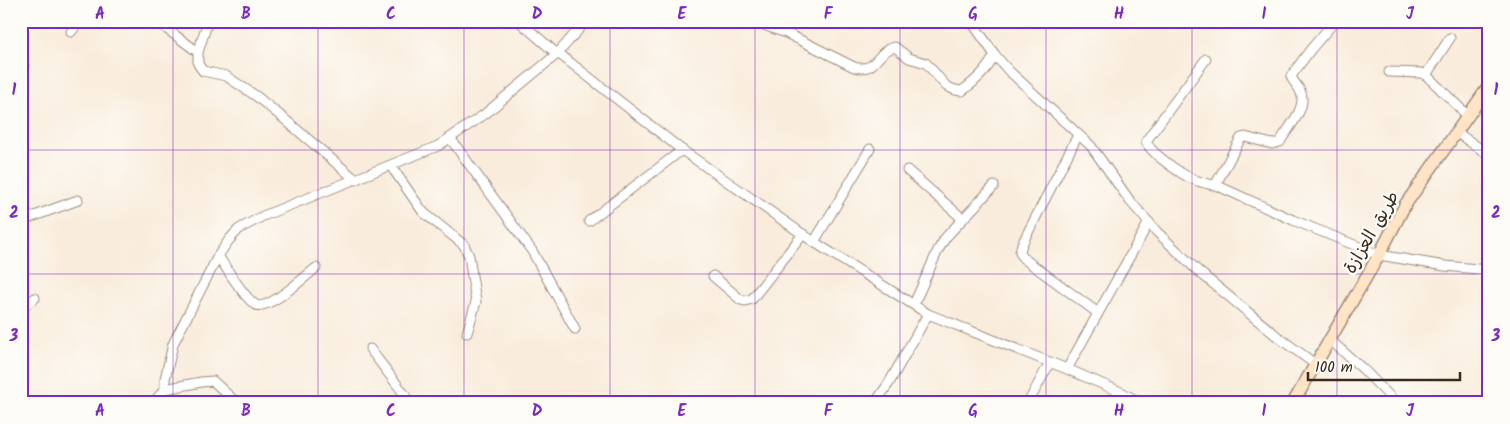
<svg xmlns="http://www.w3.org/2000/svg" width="1510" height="424" viewBox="0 0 1510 424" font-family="Kalam,'Playpen Sans Arabic',sans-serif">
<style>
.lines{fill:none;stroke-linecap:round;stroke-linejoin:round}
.street-casing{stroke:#9a8b7d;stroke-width:11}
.secondary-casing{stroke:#9a8b7d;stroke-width:14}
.street{stroke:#fff;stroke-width:9}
.secondary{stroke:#ffe4c6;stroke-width:11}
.grid{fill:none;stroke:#7b2cbf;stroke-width:1;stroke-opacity:0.55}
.labels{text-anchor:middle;stroke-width:5;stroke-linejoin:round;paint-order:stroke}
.street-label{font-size:18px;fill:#3b2a1e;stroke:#fdfcf7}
.neatline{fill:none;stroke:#7b2cbf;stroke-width:2}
.grid-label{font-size:16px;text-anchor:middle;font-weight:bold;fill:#7b2cbf}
</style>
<rect width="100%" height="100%" fill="#fdfcf7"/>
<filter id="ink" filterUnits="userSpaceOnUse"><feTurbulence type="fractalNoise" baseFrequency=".02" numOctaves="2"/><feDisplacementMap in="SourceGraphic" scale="10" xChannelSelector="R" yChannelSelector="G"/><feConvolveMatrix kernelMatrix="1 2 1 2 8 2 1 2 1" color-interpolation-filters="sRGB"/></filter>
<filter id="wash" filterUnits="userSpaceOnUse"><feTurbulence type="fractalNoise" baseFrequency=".0096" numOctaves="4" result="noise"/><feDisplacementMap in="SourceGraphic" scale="20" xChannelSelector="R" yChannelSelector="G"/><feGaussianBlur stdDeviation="1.12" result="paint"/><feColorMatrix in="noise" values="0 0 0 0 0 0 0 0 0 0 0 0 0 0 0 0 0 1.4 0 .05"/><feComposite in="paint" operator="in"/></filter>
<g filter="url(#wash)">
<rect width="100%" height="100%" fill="#f9ecdc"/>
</g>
<g filter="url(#ink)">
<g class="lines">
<g class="street-casing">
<g id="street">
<path d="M 156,21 L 198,52"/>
<path d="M 208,21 L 198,52 L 198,64 L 203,71 L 226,76 L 256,96 L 282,117 L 356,180"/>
<path d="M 519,21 L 557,54 L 558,53 L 682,150 L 814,242 L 928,314 L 1067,369 L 1123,393 L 1141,403"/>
<path d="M 753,21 L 786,33 L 854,67 C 878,73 875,51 895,47 L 909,58 L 926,63 L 946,86 L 955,90 L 962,91 C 977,80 986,71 995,55"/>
<path d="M 971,21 L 995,55 L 1008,70 L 1091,146 L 1130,201 L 1157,232 L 1198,271 L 1278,337 L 1315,364"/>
<path d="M 1335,21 L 1311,49 L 1291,76 C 1293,83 1299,86 1301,93 C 1307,109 1287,129 1280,142 L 1272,144 L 1245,137 L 1241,138 L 1217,182 L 1218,186 L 1293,220 L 1379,255 L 1445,266 L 1489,270"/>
<path d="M 1485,21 L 1489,25"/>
<path d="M 71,32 L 79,21"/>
<path d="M 558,53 L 586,21"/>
<path d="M 1206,59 L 1146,141 C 1149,152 1183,176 1195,180 C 1202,183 1211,184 1218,186"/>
<path d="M 21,64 L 24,66"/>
<path d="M 1389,72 L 1422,73 L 1426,75 L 1468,116"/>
<path d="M 1426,75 L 1450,38"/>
<path d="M 1456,132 L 1489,155"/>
<path d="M 1078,135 L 1022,244 L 1020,252 L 1023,258 L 1098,313"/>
<path d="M 450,138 L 532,251 L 575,329"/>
<path d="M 391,166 L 423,212 L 464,245 L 469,256 L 476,302 L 467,333"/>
<path d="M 907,170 L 963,219"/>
<path d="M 21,221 L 78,200"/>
<path d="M 589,221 L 682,150"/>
<path d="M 814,242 L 870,149"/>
<path d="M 218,256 C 226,267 245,299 256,305 C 268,311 306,276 316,268"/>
<path d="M 713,276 L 741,300 L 745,301 L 752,299 L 803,234"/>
<path d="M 914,304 L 938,250 L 946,237 L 994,186"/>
<path d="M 21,309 L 35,298"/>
<path d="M 1329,339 L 1364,370 L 1396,403"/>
<path d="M 370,349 L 405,395 L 401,403"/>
<path d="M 1067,369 L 1149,222"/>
<path d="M 165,389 L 201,382 L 213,381 L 237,403"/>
<path d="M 153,403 L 165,389 L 165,379 L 173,344 L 218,256 L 229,240 L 239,229 L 263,216 L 438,146 L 485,114 L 557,54"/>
<path d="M 875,403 L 889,383 L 928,314"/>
<path d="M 1028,403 L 1050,362"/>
</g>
</g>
<g class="secondary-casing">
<path id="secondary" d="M 1293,403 L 1379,255 L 1405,205 L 1489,86"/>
</g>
<use href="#street" class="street"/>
<use href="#secondary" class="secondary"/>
</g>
</g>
<path class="grid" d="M 173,21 L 173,403M 318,21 L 318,403M 464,21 L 464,403M 610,21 L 610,403M 755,21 L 755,403M 900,21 L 900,403M 1046,21 L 1046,403M 1192,21 L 1192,403M 1337,21 L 1337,403M 21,150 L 1489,150M 21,274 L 1489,274"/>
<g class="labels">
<g class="street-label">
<text transform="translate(1371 232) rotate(-60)" y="6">طريق العزازة</text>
</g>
</g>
<rect width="1510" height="424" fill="none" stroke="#fdfcf7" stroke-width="55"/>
<path d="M1308 372v8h152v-8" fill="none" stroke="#3b2a1e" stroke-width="2.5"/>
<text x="1315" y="372" font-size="15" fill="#3b2a1e" stroke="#fdfcf7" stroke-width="4" paint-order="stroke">100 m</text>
<rect x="28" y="28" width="1454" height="368" class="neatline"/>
<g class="grid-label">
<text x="100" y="19">A</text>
<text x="246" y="19">B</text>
<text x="391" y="19">C</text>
<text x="537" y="19">D</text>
<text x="682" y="19">E</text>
<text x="828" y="19">F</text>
<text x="973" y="19">G</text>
<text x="1119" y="19">H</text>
<text x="1264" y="19">I</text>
<text x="1410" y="19">J</text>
<text x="14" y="95">1</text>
<text x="1496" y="95">1</text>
<text x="14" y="218">2</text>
<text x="1496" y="218">2</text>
<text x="14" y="341">3</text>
<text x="1496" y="341">3</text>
<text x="100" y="416">A</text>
<text x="246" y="416">B</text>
<text x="391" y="416">C</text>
<text x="537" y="416">D</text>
<text x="682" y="416">E</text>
<text x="828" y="416">F</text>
<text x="973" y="416">G</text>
<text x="1119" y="416">H</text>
<text x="1264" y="416">I</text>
<text x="1410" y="416">J</text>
</g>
</svg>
